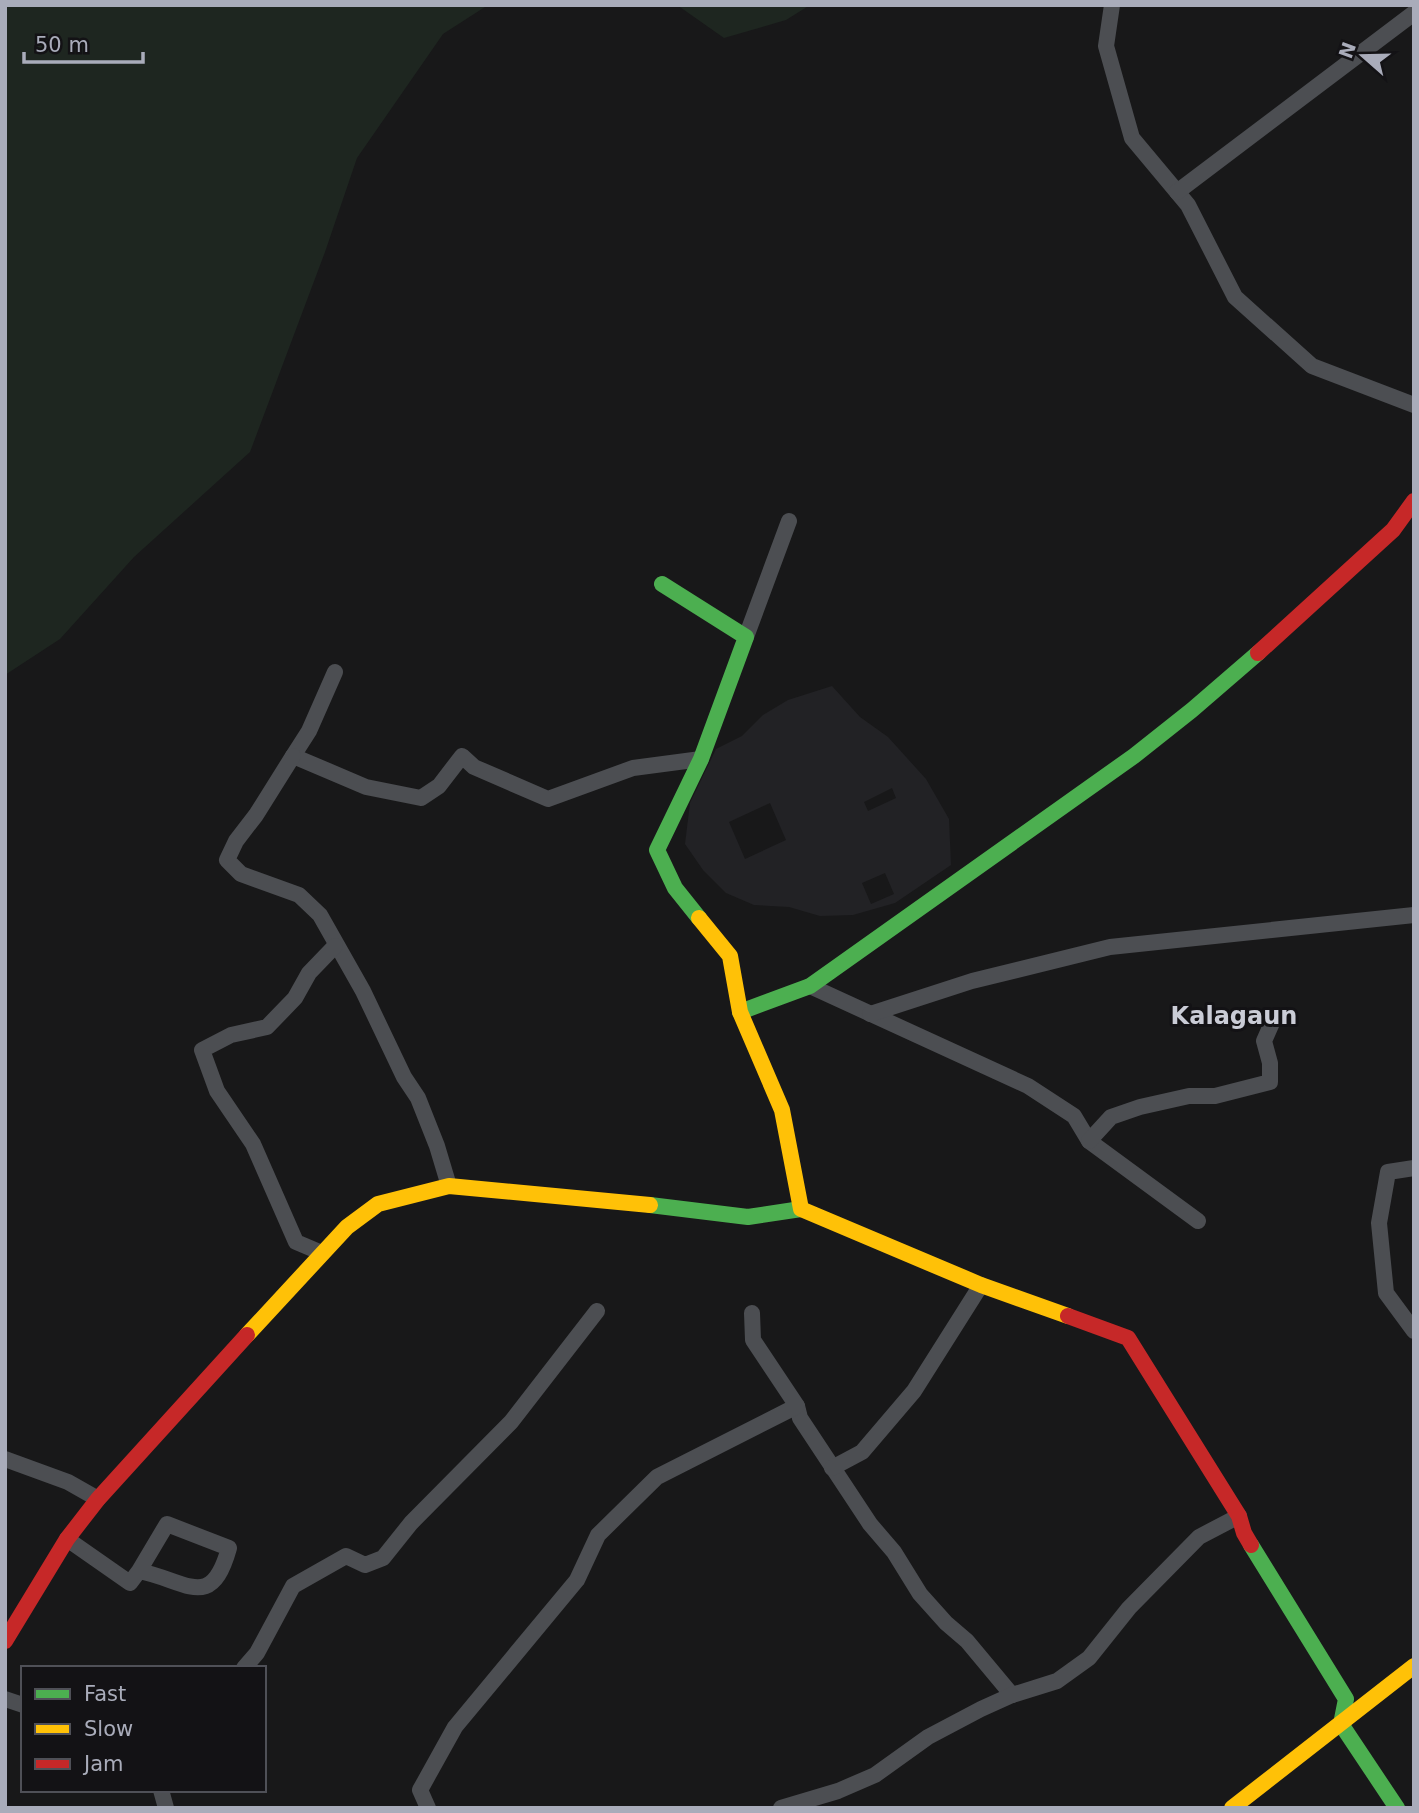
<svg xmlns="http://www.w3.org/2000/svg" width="1419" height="1813" viewBox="0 0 1419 1813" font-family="'DejaVu Sans',sans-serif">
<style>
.built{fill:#222225;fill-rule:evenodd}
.green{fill:#1e2620}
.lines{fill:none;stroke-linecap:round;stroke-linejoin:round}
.street{stroke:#4c4e52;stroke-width:16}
.fast{stroke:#4caf50;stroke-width:16}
.slow{stroke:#ffc107;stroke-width:16}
.jam{stroke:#c62828;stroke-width:16}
.labels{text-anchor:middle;stroke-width:6;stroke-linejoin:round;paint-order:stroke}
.neighbourhood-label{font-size:24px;font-weight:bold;fill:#caccd6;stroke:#131215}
</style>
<rect width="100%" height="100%" fill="#181819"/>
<path class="built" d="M 832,686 L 860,717 L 888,737 L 926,779 L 949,819 L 951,865 L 895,903 L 853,915 L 820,916 L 789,907 L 754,905 L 726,893 L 703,870 L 685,844 L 690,803 L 716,749 L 742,736 L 763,715 L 788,700 ZM 892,788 L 896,798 L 868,811 L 864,802 ZM 770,803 L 786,840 L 745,859 L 729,822 ZM 885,873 L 894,894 L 871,904 L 862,883 Z"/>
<g class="green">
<path d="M 5,5 L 488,5 L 443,34 L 357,158 L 325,252 L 250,452 L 134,557 L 60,639 L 5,675 Z"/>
<path d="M 677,5 L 810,5 L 786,20 L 724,38 Z"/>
</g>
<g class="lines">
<g class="street">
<path d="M 1112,5 L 1106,46 L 1132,138 L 1188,205 L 1235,297 L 1312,366 L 1414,405"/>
<path d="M 1177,192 L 1414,13"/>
<path d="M 746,637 L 789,521"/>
<path d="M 335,672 L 309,731 L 293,756 L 366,787 L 421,798 L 439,786 L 462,756 L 474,767 L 548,799 L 633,768 L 701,759"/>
<path d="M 293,756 L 256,815 L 236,841 L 227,860 L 241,874 L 299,895 L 320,915 L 363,991 L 404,1077 L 418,1098 L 437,1146 L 449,1186"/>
<path d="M 810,986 L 1028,1086 L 1074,1116 L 1089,1141 L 1198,1221"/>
<path d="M 870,1014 L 972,981 L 1110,947 L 1414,915"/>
<path d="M 1089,1141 L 1111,1117 L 1140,1107 L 1189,1096 L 1215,1096 L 1270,1082 L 1270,1063 L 1264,1041 L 1275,1016"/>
<path d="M 1414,1168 L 1388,1172 L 1379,1223 L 1386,1293 L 1414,1331"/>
<path d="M 322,1253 L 296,1242 L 253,1144 L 217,1091 L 202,1050 L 231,1035 L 267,1027 L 295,998 L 309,973 L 335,946"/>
<path d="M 797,1406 L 800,1418 L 870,1524 L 894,1552 L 920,1594 L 946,1623 L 967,1641 L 1012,1695"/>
<path d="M 5,1459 L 68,1482 L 98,1499"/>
<path d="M 832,1468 L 862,1452 L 914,1391 L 981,1285"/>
<path d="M 67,1539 L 130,1583 L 139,1571 C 188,1581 211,1612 229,1548 L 167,1524 L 139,1571"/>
<path d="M 244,1668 L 257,1653 L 293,1586 L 346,1556 L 365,1565 L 383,1558 L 411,1523 L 511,1422 L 597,1311"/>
<path d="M 5,1699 L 23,1705"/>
<path d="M 161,1790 L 166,1808"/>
<path d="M 428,1808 L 420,1790 L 455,1727 L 577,1580 L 598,1535 L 657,1477 L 797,1406 L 753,1340 L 752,1313"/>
<path d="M 781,1808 L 838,1791 L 875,1775 L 928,1737 L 981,1709 L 1012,1695 L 1057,1681 L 1089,1658 L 1129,1608 L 1199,1537 L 1239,1516"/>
</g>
<g class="fast">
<path d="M 662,584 L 746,637 L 701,759 L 657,850 L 675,888 L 699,918"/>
<path d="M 740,1012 L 810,986 L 1134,756 L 1192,710 L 1258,653"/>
<path d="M 650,1205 L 748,1217 L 801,1209"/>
<path d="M 1251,1545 L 1346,1699 L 1341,1724 L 1397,1808"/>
</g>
<g class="slow">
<path d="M 699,918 L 730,956 L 740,1012 L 782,1110 L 801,1209 L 981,1285 L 1068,1316"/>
<path d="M 247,1335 L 347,1227 L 378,1204 L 449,1186 L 650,1205"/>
<path d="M 1232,1808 L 1414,1666"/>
</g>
<g class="jam">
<path d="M 1258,653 L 1393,530 L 1414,501"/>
<path d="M 1068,1316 L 1128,1338 L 1239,1516 L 1244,1533 L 1251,1545"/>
<path d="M 5,1641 L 67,1539 L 98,1499 L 247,1335"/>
</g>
</g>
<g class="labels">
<g class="neighbourhood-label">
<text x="1234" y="1024">Kalagaun</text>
</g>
</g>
<rect width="1419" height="1813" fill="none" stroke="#a9acba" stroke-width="14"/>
<rect x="21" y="1666" width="245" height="126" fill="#131215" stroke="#4f5057" stroke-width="2"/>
<rect x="35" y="1689" width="35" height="10" fill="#4caf50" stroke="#4f5057" stroke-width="2"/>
<text x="84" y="1701" font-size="21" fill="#a9acba">Fast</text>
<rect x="35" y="1724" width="35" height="10" fill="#ffc107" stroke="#4f5057" stroke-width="2"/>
<text x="84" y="1736" font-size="21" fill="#a9acba">Slow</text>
<rect x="35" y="1759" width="35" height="10" fill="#c62828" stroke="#4f5057" stroke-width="2"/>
<text x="84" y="1771" font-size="21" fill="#a9acba">Jam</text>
<g transform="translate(1363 56) rotate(290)" stroke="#131215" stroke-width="5" paint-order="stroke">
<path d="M0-5L12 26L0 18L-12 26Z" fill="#a9acba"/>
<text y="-10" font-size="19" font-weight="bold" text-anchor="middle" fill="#a9acba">N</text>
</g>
<path d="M24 52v10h119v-10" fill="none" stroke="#a9acba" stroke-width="3.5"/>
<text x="35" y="52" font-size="21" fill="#a9acba" stroke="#131215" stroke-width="5" paint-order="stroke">50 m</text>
</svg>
